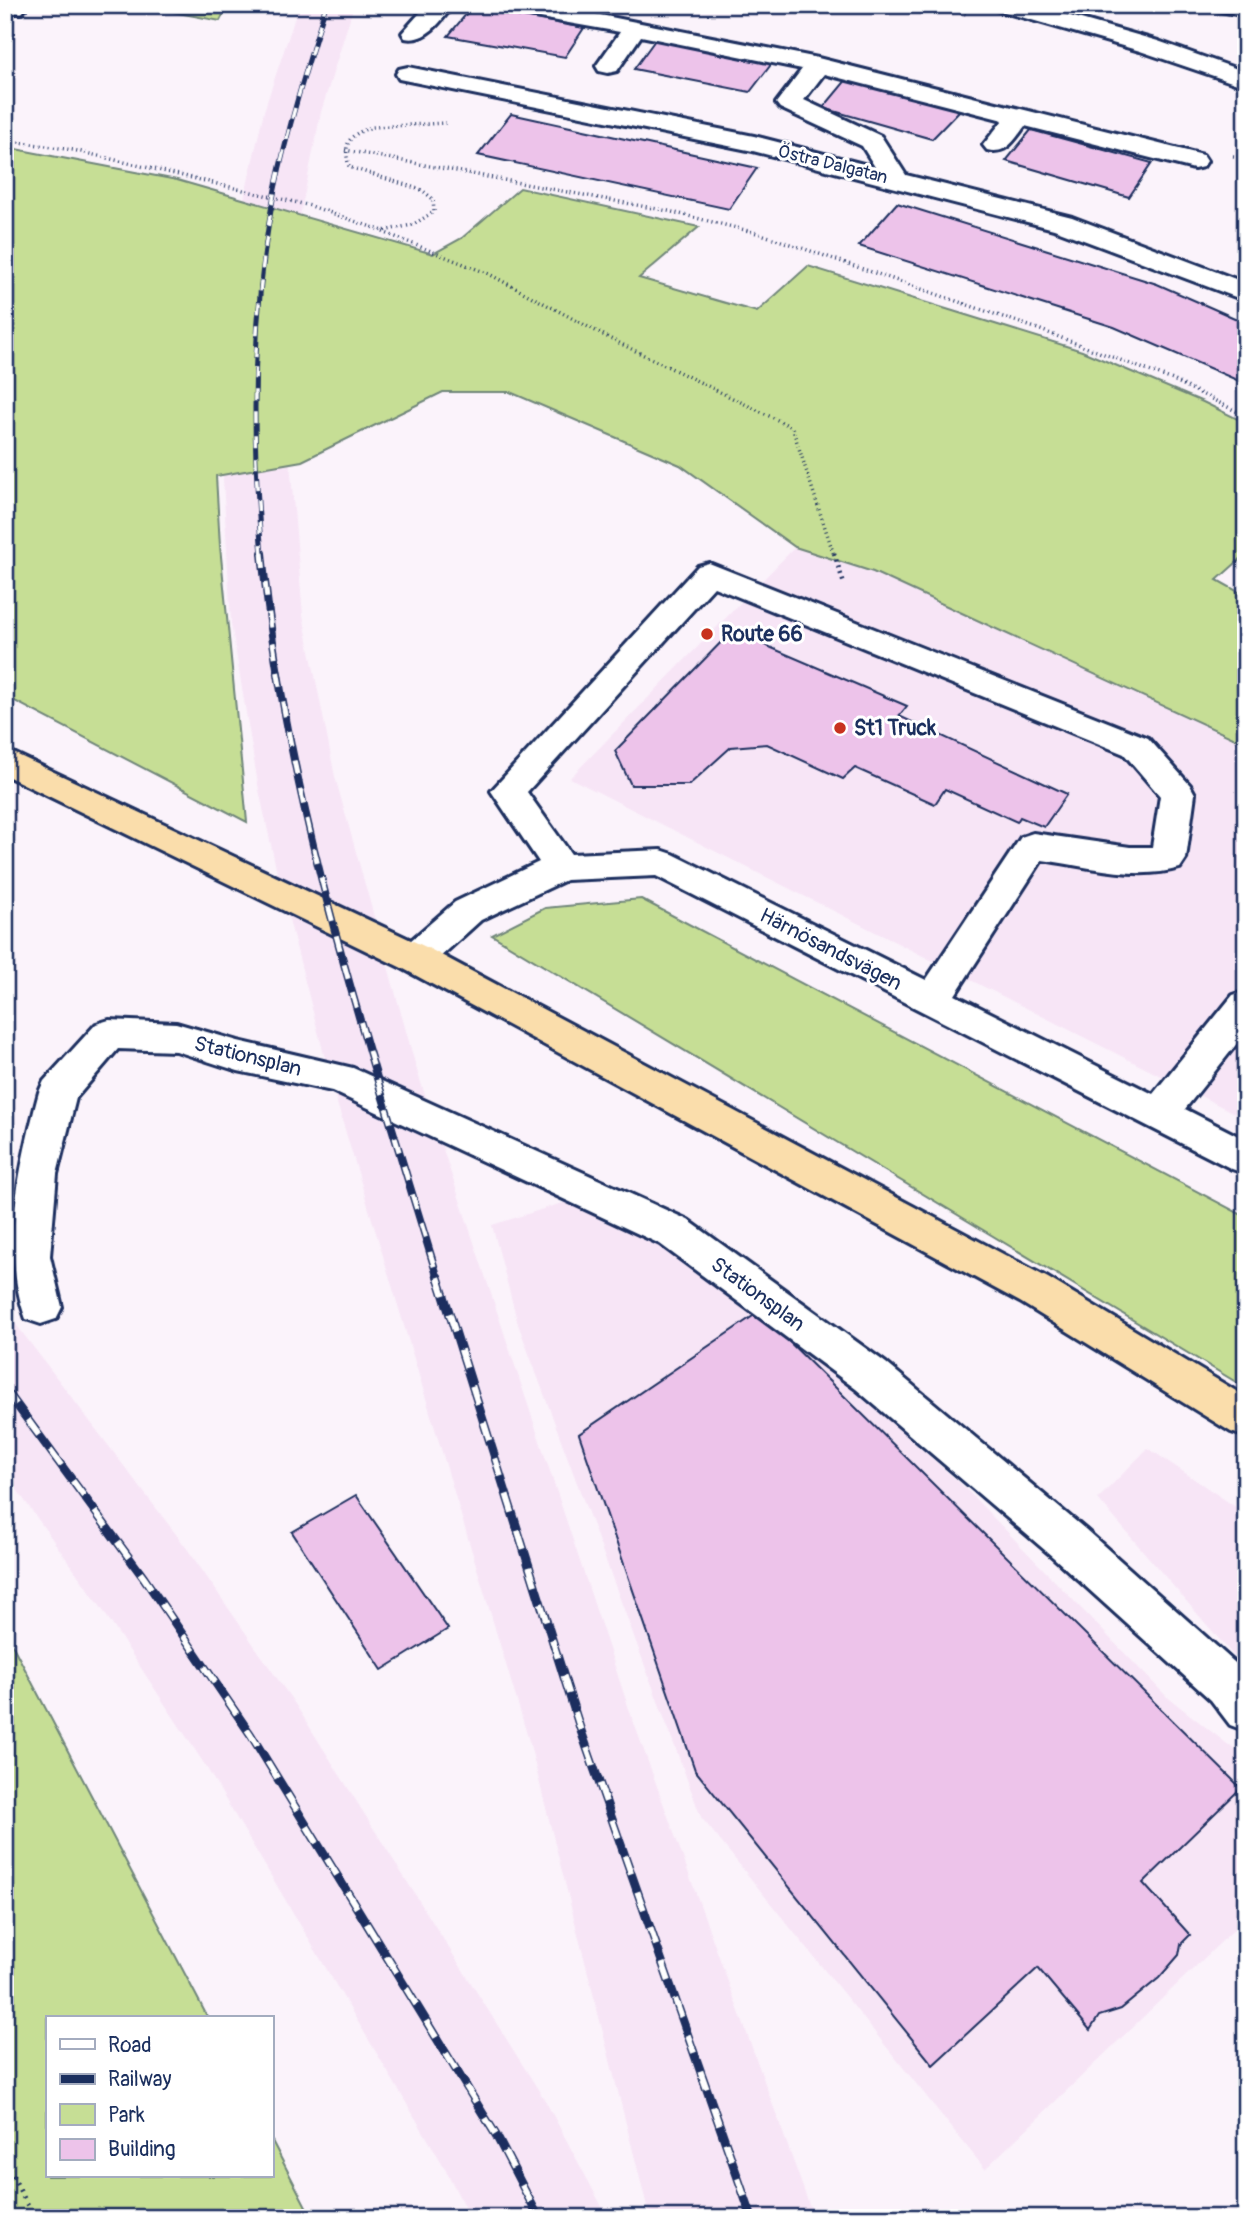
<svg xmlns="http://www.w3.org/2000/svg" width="1251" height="2223" viewBox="0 0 1251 2223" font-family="Pangolin,sans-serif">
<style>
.built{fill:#f7e5f6}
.green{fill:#c6de95;stroke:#70867a;stroke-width:2}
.building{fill:#edc3ea;stroke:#1b2f5e;stroke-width:2}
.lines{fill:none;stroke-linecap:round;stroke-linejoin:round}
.minor-casing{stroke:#1b2f5e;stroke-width:6}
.highway-casing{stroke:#1b2f5e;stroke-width:6}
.path-far2{stroke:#1b2f5e;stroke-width:3.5;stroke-dasharray:1 3.5;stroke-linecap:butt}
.path-far1{stroke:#1b2f5e;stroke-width:4.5;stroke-dasharray:2 5;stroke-linecap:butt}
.path{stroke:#1b2f5e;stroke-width:5;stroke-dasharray:2 6;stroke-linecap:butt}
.minor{fill:#fff;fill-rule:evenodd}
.highway{fill:#faddab;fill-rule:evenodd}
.rail-far2-casing{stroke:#1b2f5e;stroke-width:5}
.rail-far1-casing{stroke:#1b2f5e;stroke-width:8}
.rail-casing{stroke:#1b2f5e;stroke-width:9}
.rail-far2{stroke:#fff;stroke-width:3.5;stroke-dasharray:11;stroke-linecap:butt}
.rail-far1{stroke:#fff;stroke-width:5;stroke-dasharray:15;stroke-linecap:butt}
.rail{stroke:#fff;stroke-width:6;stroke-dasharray:19;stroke-linecap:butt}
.poi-dot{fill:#c8321e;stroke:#fff;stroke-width:2.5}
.labels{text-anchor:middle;stroke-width:6;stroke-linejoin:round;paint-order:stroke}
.far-street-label{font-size:18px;fill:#1b2f5e;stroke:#fff}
.poi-label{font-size:21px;font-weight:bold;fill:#1b2f5e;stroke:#fff;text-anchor:start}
.street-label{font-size:21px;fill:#1b2f5e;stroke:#fff}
</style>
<rect width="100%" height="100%" fill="#fbf3fb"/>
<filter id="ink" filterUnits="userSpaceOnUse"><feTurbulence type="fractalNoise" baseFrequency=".0143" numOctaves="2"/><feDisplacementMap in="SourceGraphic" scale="14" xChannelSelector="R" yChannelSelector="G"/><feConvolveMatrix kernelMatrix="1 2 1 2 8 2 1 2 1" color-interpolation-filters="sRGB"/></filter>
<g filter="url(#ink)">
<g class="built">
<path d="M 299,5 L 354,5 L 321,112 L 299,221 L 288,439 L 303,615 L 335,777 L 418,1074 L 630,1712 L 814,2218 L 650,2218 L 529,1741 L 334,1093 L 278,877 L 259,790 L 231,623 L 221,443 L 239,221 L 264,111 Z"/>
<path d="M 795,547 L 873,572 L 1246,744 L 1246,1119 L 570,778 Z"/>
<path d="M 572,1200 L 718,1271 L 960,1483 L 1166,1696 L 1235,1750 L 1246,1771 L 1246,1918 L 985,2169 L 701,1817 L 518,1324 L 492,1225 Z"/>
<path d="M 5,1310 L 188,1550 L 297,1707 L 546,2102 L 608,2218 L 470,2218 L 445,2168 L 205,1765 L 100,1606 L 5,1473 Z"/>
<path d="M 1148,1448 L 1246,1514 L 1246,1670 L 1098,1499 Z"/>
</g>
<g class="green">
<path d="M 136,5 L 228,5 L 220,21 Z"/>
<path d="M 5,147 L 177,180 L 433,254 L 462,238 L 520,188 L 699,227 L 639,278 L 757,312 L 808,266 L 1082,351 L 1203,402 L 1246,423 L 1246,554 L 1217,580 L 1246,596 L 1246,744 L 873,572 L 795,547 L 680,465 L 510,392 L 443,392 L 302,461 L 216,476 L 220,546 L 247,822 L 5,696 Z"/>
<path d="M 641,899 L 1246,1217 L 1246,1388 L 492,935 L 545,908 Z"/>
<path d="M 5,1631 L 208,2018 L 47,2018 L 47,2176 L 271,2176 L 271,2139 L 312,2218 L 5,2218 Z"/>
</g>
<g class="building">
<path d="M 472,7 L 584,28 L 565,57 L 448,36 Z"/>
<path d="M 655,40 L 773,62 L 750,92 L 634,69 Z"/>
<path d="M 847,79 L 962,108 L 932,139 L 823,108 Z"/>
<path d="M 511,114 L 757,168 L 729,209 L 478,155 Z"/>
<path d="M 1031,130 L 1152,163 L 1129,197 L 1006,161 Z"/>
<path d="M 897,203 L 1157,284 L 1246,323 L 1246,384 L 1114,327 L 859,246 Z"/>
<path d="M 732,631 L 907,706 L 899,716 L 1067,794 L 1044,827 L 1020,817 L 1017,822 L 945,789 L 935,804 L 855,768 L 843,779 L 767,744 L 731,747 L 689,785 L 631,785 L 615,751 Z"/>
<path d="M 759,1312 L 1241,1788 L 1143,1883 L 1190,1935 L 1181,1944 L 1179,1955 L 1159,1978 L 1121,2009 L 1099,2016 L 1090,2030 L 1038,1968 L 933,2065 L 695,1770 L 579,1434 Z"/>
<path d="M 356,1495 L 448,1629 L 382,1670 L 292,1532 Z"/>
</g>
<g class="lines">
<g class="minor-casing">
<g id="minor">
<path d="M 5,5 L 24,5 L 26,8 L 22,13 L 5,13 Z"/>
<path d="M 427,5 L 453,5 C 442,21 425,43 405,38 L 402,33 Z"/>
<path d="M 494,5 L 550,5 L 818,58 L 1203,155 L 1207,161 L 1203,167 L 1194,169 L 1025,126 C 1014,140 1007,155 987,150 L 983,145 L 1003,120 L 824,74 L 804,100 L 881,136 L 906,175 L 1072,217 L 1246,283 L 1246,301 L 1054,229 L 753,151 L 399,79 L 396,74 L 399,69 L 408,67 L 754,136 L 875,167 L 862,146 L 780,108 L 776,103 L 802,69 L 641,36 L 617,71 L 608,73 L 599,71 L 596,66 L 620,32 L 506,12 L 498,10 Z"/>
<path d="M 993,5 L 1032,5 L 1158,41 L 1246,72 L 1246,87 L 1140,51 L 997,10 Z"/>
<path d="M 1212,5 L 1246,5 L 1246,16 L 1216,10 Z"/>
<path d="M 709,563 L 1148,738 L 1190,785 L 1195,794 L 1186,859 L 1180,868 C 1137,881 1086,866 1042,860 L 955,995 L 1153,1094 L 1233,995 L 1246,991 L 1246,1032 L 1185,1109 L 1246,1140 L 1246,1174 L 1232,1169 L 656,876 L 566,880 L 481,920 L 428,968 L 415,972 L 402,968 L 397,958 L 402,948 L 455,902 L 539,862 L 491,791 L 698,566 ZM 714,587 L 1124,754 L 1160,796 L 1152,847 L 1130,847 L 1033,833 L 1021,837 L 926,980 L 673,854 L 661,850 L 571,854 L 527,792 Z"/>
<path d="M 109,1020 L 176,1023 L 238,1041 L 353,1068 L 688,1220 L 886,1363 L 1085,1529 L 1243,1670 L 1246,1673 L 1246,1731 L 1230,1725 L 1211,1700 L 1053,1557 L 856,1389 L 660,1244 L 332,1091 L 238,1071 L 176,1051 L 118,1049 L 76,1098 L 57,1174 L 50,1256 L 62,1307 L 56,1319 L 41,1324 L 26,1319 C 0,1249 20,1163 39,1092 L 44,1081 L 96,1024 Z"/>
</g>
</g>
<g class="highway-casing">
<path id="highway" d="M 5,749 L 428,948 L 1048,1278 L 1246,1397 L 1246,1437 L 1231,1432 L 1020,1302 L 402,968 L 5,775 Z"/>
</g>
<g class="path-far2">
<path d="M 939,5 L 966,14"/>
<path d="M 5,140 L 73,150 L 311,206 L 383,231 L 412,225 L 434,212 L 433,199 L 422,190 L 349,167 C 343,143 348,135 372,127 L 446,123"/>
<path d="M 345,150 L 668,211 L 761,234 L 1038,329 L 1173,380 L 1246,416"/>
<path d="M 1233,156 L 1246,157"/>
<path d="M 383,232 L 489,274 L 611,339 L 792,427 L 834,555"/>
</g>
<path class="path-far1" d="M 834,553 L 844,584"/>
<path class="path" d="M 5,2161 L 34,2218"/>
<use href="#minor" class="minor"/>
<use href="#highway" class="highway"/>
<g class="rail-far2-casing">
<path id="rail-far2" d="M 262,555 C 251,434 251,309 275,189 C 288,127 307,66 326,5"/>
</g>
<g class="rail-far1-casing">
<path id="rail-far1" d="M 262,553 C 286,802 366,1040 438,1279"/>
</g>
<g class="rail-casing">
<g id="rail">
<path d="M 438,1277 L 580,1728 L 752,2218"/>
<path d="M 5,1389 L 144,1578 L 251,1735 L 496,2135 L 539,2218"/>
</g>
</g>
<use href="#rail-far2" class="rail-far2"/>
<use href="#rail-far1" class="rail-far1"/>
<use href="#rail" class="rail"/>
</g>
</g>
<g class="poi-dot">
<circle cx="707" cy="634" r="7"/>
<circle cx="840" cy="728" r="7"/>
</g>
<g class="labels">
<g class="far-street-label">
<text transform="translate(833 164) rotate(14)" y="6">Östra Dalgatan</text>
</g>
<g class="poi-label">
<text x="721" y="641">Route 66</text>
<text x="854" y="735">St1 Truck</text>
</g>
<g class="street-label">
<text transform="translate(831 949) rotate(27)" y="7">Härnösandsvägen</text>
<text transform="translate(248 1056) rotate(14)" y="7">Stationsplan</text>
<text transform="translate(758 1294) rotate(36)" y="7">Stationsplan</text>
</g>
</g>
<rect width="1251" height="2223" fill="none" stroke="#fff" stroke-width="28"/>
<rect x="14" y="14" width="1223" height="2195" fill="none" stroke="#1b2f5e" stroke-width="2.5" filter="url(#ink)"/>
<rect x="46" y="2016" width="228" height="161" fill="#ffffff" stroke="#a4acbf" stroke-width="2"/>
<rect x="60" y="2039" width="35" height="10" fill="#ffffff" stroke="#a4acbf" stroke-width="2"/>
<text x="108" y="2052" font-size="21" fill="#1b2f5e">Road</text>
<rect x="60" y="2074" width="35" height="10" fill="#1b2f5e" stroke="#a4acbf" stroke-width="2"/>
<text x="108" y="2086" font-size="21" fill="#1b2f5e">Railway</text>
<rect x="60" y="2104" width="35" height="21" fill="#c6de95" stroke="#a4acbf" stroke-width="2"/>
<text x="108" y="2122" font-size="21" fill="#1b2f5e">Park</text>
<rect x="60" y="2139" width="35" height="21" fill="#edc3ea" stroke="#a4acbf" stroke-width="2"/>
<text x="108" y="2156" font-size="21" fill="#1b2f5e">Building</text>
</svg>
